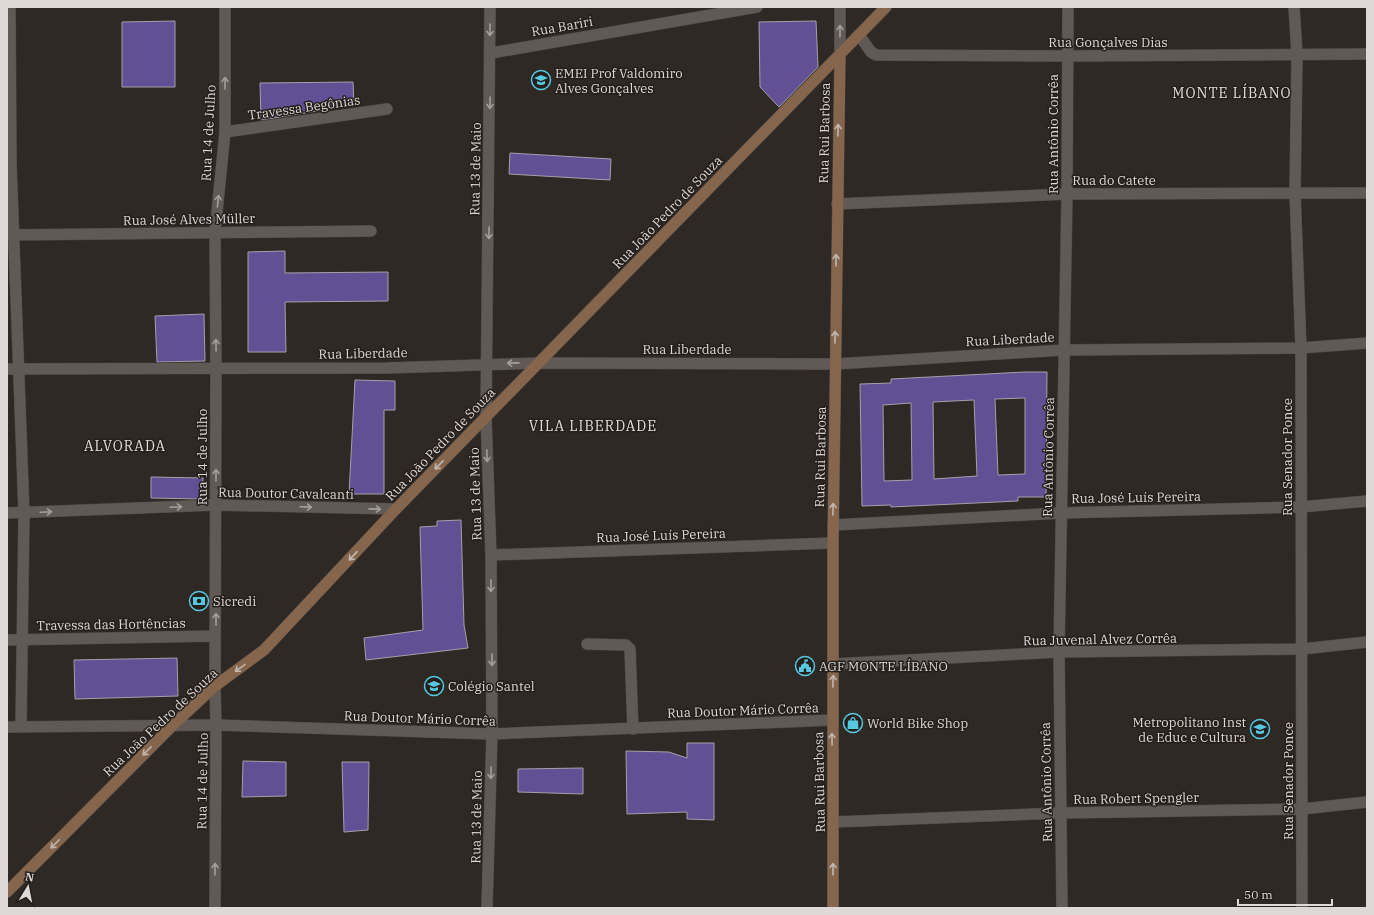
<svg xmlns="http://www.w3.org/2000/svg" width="1374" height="915" viewBox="0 0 1374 915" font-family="'IBM Plex Serif',serif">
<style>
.building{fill:#625095;stroke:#a3a1a9;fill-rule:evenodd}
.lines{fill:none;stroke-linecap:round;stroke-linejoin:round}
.minor-casing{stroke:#4b4643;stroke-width:12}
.tertiary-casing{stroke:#4b4643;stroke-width:12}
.secondary-casing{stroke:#4b4643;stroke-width:12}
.minor{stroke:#605955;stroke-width:11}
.tertiary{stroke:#605955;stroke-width:11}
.secondary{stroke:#85664d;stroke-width:11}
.oneway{stroke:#a59f9c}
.oneway2{stroke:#c3b6ae}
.labels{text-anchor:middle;stroke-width:3;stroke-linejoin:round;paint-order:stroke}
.street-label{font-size:13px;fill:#ded9d7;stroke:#251f1c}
.poi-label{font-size:13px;fill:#ded9d7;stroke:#251f1c;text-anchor:start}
.neighbourhood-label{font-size:14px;letter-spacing:1px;fill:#e4dbd7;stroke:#251f1c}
</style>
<rect width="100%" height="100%" fill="#2f2926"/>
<g class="building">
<path d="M 175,21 L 175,87 L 122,87 L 122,22 Z"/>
<path d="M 816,21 L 818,67 L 779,107 L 760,87 L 759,22 Z"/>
<path d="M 353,82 L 354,105 L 261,120 L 260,83 Z"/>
<path d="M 510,153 L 611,159 L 610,180 L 509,174 Z"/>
<path d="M 285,251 L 285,273 L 388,272 L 388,301 L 285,302 L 286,352 L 248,352 L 248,252 Z"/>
<path d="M 204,314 L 205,361 L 157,362 L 155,316 Z"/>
<path d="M 1025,372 L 1047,372 L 1046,497 L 1018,497 L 1018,501 L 891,507 L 891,505 L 862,506 L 860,384 L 891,383 L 891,379 ZM 1025,398 L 1025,474 L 998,475 L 995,399 ZM 974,400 L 977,476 L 934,479 L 933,402 ZM 911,403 L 912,480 L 884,481 L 883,405 Z"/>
<path d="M 355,380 L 395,381 L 395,410 L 384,410 L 384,494 L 349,494 Z"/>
<path d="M 151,477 L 203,478 L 202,499 L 151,498 Z"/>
<path d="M 461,520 L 464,625 L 468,648 L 366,660 L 364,638 L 423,630 L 420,527 L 437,526 L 437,521 Z"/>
<path d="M 177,658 L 178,696 L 75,699 L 74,660 Z"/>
<path d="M 687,743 L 714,743 L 714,820 L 687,819 L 687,812 L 627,814 L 626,751 L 669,752 L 687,758 Z"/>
<path d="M 243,761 L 286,762 L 286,796 L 242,797 Z"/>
<path d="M 342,762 L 369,762 L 368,830 L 344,832 Z"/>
<path d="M 583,768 L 583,794 L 518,792 L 518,769 Z"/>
</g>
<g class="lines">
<g class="minor-casing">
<g id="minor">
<path d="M 10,7 L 11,164 L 24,513 L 21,726"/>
<path d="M 1294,7 L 1297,54 L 1295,193 L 1301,348 L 1302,908"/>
<path d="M 859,35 L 871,52 L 876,55 L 1067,56 L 1367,54"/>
<path d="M 491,53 L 757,7"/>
<path d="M 225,132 L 387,109"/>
<path d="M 837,204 L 1067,194 L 1367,193"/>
<path d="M 7,235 L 371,231"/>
<path d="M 7,369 L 387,368 L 539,363 L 835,364 L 1064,350 L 1301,348 L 1367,343"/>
<path d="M 7,513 L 216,505 L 396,509"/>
<path d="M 833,525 L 1061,513 L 1301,507 L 1367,501"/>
<path d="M 491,555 L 833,543"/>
<path d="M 7,640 L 215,636"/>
<path d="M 587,644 L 626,645 L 630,649 L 633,729"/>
<path d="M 833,664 L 1059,652 L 1302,649 L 1367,642"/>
<path d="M 7,727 L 216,725 L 492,734 L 832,720"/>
<path d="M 833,822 L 1060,813 L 1302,809 L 1367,802"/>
<path d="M 1062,908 L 1059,652 L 1067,194 L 1068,7"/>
</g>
</g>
<g class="tertiary-casing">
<g id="tertiary">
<path d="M 840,55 L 840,7"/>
<path d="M 215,908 L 216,725 L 215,686 L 216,367 L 215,232 L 225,132 L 225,7"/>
<path d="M 487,908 L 492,734 L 491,555 L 486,417 L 490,7"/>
</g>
</g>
<g class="secondary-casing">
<g id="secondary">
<path d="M 7,892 L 173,725 L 215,686 L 264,650 L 396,509 L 886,7"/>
<path d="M 833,908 L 833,543 L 840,55"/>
</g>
</g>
<use href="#minor" class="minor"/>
<use href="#tertiary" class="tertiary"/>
<use href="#secondary" class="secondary"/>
</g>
<defs><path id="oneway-shaft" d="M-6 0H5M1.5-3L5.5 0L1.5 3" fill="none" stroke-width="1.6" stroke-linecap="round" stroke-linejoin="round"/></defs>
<g class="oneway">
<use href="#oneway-shaft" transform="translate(490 30) rotate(90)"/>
<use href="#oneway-shaft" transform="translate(840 31) rotate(-90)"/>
<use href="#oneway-shaft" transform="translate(225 83) rotate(-90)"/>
<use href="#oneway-shaft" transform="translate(490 103) rotate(91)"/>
<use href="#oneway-shaft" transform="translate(218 201) rotate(-84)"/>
<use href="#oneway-shaft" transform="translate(489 233) rotate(91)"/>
<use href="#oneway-shaft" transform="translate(216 345) rotate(-91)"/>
<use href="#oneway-shaft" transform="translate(513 363) rotate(179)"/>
<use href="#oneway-shaft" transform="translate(487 456) rotate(88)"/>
<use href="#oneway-shaft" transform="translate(216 475) rotate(-90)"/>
<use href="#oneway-shaft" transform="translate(176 507) rotate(-3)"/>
<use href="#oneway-shaft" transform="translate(306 507) rotate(2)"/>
<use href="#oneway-shaft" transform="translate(375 509) rotate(1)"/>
<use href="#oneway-shaft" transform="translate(46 512) rotate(-3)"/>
<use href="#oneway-shaft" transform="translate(491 586) rotate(90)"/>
<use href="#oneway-shaft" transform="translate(216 619) rotate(-90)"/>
<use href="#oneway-shaft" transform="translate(492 660) rotate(90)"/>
<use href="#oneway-shaft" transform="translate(491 773) rotate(91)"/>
<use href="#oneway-shaft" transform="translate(215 869) rotate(-89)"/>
</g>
<g class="oneway2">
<use href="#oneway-shaft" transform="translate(838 130) rotate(-89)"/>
<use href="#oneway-shaft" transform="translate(836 260) rotate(-89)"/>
<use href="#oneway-shaft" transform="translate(835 337) rotate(-90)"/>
<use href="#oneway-shaft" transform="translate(439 465) rotate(134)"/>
<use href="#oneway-shaft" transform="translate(833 509) rotate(-89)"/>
<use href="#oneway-shaft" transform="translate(353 556) rotate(133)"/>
<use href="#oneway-shaft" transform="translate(240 668) rotate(145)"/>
<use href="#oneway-shaft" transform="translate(833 681) rotate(-88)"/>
<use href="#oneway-shaft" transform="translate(832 739) rotate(-91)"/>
<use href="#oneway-shaft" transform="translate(147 751) rotate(135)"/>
<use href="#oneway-shaft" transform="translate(55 844) rotate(135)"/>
<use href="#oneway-shaft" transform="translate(833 869) rotate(-90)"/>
</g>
<defs>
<g id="school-ring" transform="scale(1)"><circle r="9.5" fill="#251f1c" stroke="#56c9e1" stroke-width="1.5"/><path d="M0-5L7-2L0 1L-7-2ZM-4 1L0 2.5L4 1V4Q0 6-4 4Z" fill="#56c9e1"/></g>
<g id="bank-ring" transform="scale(1)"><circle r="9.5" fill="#251f1c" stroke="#56c9e1" stroke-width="1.5"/><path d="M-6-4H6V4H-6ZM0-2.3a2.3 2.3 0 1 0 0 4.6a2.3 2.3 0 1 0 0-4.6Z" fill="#56c9e1"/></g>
<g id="civic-ring" transform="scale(1)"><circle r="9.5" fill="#251f1c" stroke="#56c9e1" stroke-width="1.5"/><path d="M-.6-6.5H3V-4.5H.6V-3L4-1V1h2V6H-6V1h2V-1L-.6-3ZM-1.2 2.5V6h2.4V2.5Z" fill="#56c9e1"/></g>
<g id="shop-ring" transform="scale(1)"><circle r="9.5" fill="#251f1c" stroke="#56c9e1" stroke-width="1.5"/><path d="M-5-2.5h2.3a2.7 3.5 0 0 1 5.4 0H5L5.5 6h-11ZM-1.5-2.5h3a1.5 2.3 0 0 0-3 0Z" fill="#56c9e1"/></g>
</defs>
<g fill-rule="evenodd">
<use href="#school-ring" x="541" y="80"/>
<use href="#bank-ring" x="199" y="601"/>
<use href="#civic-ring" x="805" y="666"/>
<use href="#school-ring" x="434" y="686"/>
<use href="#shop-ring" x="853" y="723"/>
<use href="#school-ring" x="1260" y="729"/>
</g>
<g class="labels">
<g class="street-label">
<text transform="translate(562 26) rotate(-10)" y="5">Rua Bariri</text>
<text x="1108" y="47">Rua Gonçalves Dias</text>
<text transform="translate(304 107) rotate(-8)" y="5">Travessa Begônias</text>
<text transform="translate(208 133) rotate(-87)" y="5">Rua 14 de Julho</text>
<text transform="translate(824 133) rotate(-89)" y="5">Rua Rui Barbosa</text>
<text transform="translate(1053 134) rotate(-90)" y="5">Rua Antônio Corrêa</text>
<text transform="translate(475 169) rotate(-89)" y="5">Rua 13 de Maio</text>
<text x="1114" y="185">Rua do Catete</text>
<text transform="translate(667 212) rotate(-46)" y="5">Rua João Pedro de Souza</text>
<text transform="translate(189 219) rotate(-1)" y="5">Rua José Alves Müller</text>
<text transform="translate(1010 339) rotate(-3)" y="5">Rua Liberdade</text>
<text x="687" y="354">Rua Liberdade</text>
<text transform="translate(363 353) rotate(-1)" y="5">Rua Liberdade</text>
<text transform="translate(440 444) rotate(-46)" y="5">Rua João Pedro de Souza</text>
<text transform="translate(202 457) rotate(-90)" y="5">Rua 14 de Julho</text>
<text transform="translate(820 457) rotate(-89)" y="5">Rua Rui Barbosa</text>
<text transform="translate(1048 457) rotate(-89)" y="5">Rua Antônio Corrêa</text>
<text transform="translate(1287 457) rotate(-90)" y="5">Rua Senador Ponce</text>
<text transform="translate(286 493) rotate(1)" y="5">Rua Doutor Cavalcanti</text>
<text transform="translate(475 494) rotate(-92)" y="5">Rua 13 de Maio</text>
<text transform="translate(1136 497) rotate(-1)" y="5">Rua José Luís Pereira</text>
<text transform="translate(661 535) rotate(-2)" y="5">Rua José Luís Pereira</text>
<text transform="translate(111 624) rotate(-1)" y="5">Travessa das Hortências</text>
<text transform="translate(1100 639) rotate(-1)" y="5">Rua Juvenal Alvez Corrêa</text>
<text transform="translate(743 710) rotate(-2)" y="5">Rua Doutor Mário Corrêa</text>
<text transform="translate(420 718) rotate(2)" y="5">Rua Doutor Mário Corrêa</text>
<text transform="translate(160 722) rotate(-43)" y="5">Rua João Pedro de Souza</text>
<text transform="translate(202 781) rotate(-89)" y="5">Rua 14 de Julho</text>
<text transform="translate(1288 781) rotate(-90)" y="5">Rua Senador Ponce</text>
<text transform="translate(819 782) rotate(-91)" y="5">Rua Rui Barbosa</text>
<text transform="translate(1046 782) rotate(-91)" y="5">Rua Antônio Corrêa</text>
<text transform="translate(1136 798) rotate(-1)" y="5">Rua Robert Spengler</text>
<text transform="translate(476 817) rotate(-89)" y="5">Rua 13 de Maio</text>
</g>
<g class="poi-label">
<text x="555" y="78">EMEI Prof Valdomiro<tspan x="555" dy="15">Alves Gonçalves</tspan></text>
<text x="213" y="606">Sicredi</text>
<text x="819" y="671">AGF MONTE LÍBANO</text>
<text x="448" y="691">Colégio Santel</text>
<text x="1246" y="727" text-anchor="end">Metropolitano Inst<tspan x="1246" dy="15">de Educ e Cultura</tspan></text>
<text x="867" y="728">World Bike Shop</text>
</g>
<g class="neighbourhood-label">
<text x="1232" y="98">MONTE LÍBANO</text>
<text x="593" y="431">VILA LIBERDADE</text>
<text x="125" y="451">ALVORADA</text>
</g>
</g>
<rect width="1374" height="915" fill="none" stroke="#ded9d7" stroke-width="16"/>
<g transform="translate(28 887) rotate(10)" stroke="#251f1c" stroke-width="3" paint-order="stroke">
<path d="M0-3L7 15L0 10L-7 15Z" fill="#ded9d7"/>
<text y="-6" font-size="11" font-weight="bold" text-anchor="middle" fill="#ded9d7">N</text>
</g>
<path d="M1238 899v6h94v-6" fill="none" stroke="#ded9d7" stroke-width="2"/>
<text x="1244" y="899" font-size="12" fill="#ded9d7" stroke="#251f1c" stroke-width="3" paint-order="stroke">50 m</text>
</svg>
